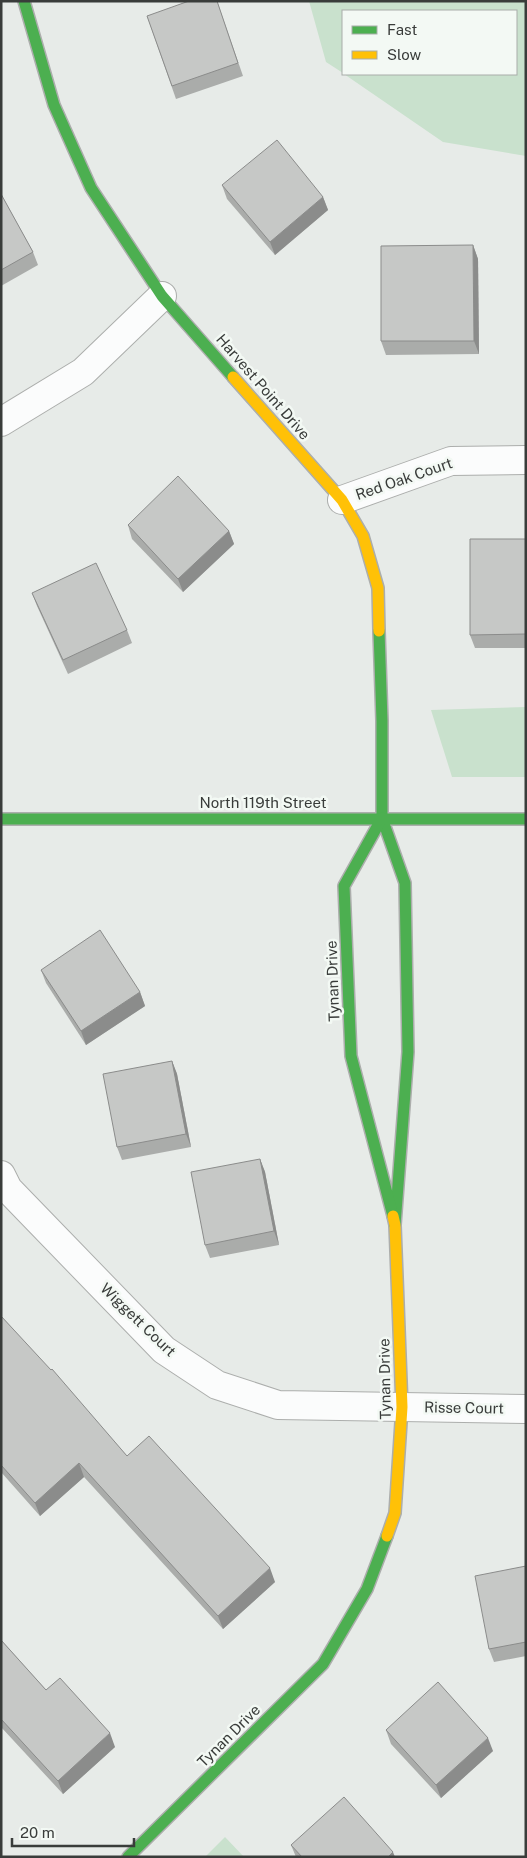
<svg xmlns="http://www.w3.org/2000/svg" width="527" height="1858" viewBox="0 0 527 1858" font-family="'Public Sans',sans-serif">
<style>
.green{fill:#c9e1cd}
.lines{fill:none;stroke-linecap:round;stroke-linejoin:round}
.street-casing{stroke:#acaeac;stroke-width:30}
.fast-casing{stroke:#acaeac;stroke-width:14}
.slow-casing{stroke:#acaeac;stroke-width:14}
.street{stroke:#fbfcfc;stroke-width:28}
.fast{stroke:#4caf50;stroke-width:11}
.slow{stroke:#ffc107;stroke-width:11}
.wall{fill:#aaacaa}
.shaded-wall{fill:#8b8c8b}
.building{fill:#c6c8c6;stroke:#8b8c8b}
.labels{text-anchor:middle;stroke-width:5;stroke-linejoin:round;paint-order:stroke}
.street-label{font-size:15px;fill:#393c3a;stroke:#f3f9f4}
</style>
<rect width="100%" height="100%" fill="#e7ebe8"/>
<g class="green">
<path d="M 309,1 L 526,1 L 526,156 L 443,142 L 344,74 L 516,74 L 516,11 L 343,11 L 343,73 L 326,62 Z"/>
<path d="M 526,707 L 526,777 L 452,777 L 431,710 Z"/>
<path d="M 225,1837 L 244,1857 L 205,1857 Z"/>
</g>
<g class="lines">
<g class="street-casing">
<g id="street">
<path d="M 1,422 L 83,372 L 162,296"/>
<path d="M 342,500 L 451,461 L 526,460"/>
<path d="M 1,1175 L 8,1189 L 164,1350 L 217,1385 L 278,1405 L 526,1409"/>
</g>
</g>
<g class="fast-casing">
<g id="fast">
<path d="M 24,1 L 54,105 L 91,188 L 162,296 L 233,377"/>
<path d="M 379,631 L 382,721 L 382,818 L 405,883 L 408,1052 L 395,1225"/>
<path d="M 382,818 L 344,886 L 351,1056 L 393,1216"/>
<path d="M 1,819 L 526,819"/>
<path d="M 128,1857 L 323,1664 L 367,1589 L 387,1536"/>
</g>
</g>
<g class="slow-casing">
<g id="slow">
<path d="M 233,377 L 342,500 L 363,536 L 378,588 L 379,631"/>
<path d="M 387,1536 L 395,1513 L 402,1407 L 395,1225 L 393,1216"/>
</g>
</g>
<use href="#street" class="street"/>
<use href="#fast" class="fast"/>
<use href="#slow" class="slow"/>
</g>
<g class="wall">
<path d="M 217,1 L 243,76 L 176,99 L 147,16 Z"/>
<path d="M 222,185 L 323,197 L 328,210 L 275,255 L 227,199 Z"/>
<path d="M 1,194 L 33,252 L 38,265 L 1,286 Z"/>
<path d="M 473,245 L 478,259 L 479,354 L 386,355 L 381,341 Z"/>
<path d="M 128,525 L 229,531 L 234,544 L 183,592 L 132,539 Z"/>
<path d="M 526,539 L 526,648 L 475,648 L 470,635 Z"/>
<path d="M 32,593 L 127,630 L 132,643 L 68,674 L 37,606 Z"/>
<path d="M 41,970 L 140,992 L 145,1006 L 86,1045 L 46,983 Z"/>
<path d="M 172,1061 L 177,1074 L 191,1147 L 122,1160 L 117,1147 Z"/>
<path d="M 260,1159 L 265,1172 L 279,1245 L 210,1258 L 205,1245 Z"/>
<path d="M 1,1316 L 127,1456 L 275,1582 L 223,1629 L 84,1477 L 40,1516 L 1,1472 Z"/>
<path d="M 526,1566 L 526,1656 L 494,1662 L 489,1649 Z"/>
<path d="M 1,1640 L 46,1690 L 115,1747 L 63,1794 L 1,1727 Z"/>
<path d="M 386,1730 L 493,1751 L 441,1798 L 391,1744 Z"/>
<path d="M 291,1845 L 395,1857 L 296,1857 Z"/>
</g>
<g class="shaded-wall">
<path d="M 323,197 L 328,210 L 275,255 L 270,242 Z"/>
<path d="M 473,245 L 478,259 L 479,354 L 474,341 Z"/>
<path d="M 229,531 L 234,544 L 183,592 L 178,579 Z"/>
<path d="M 140,992 L 145,1006 L 86,1045 L 81,1031 Z"/>
<path d="M 172,1061 L 177,1074 L 191,1147 L 186,1134 Z"/>
<path d="M 260,1159 L 265,1172 L 279,1245 L 274,1231 Z"/>
<path d="M 79,1463 L 84,1477 L 40,1516 L 35,1503 Z"/>
<path d="M 270,1568 L 275,1582 L 223,1629 L 218,1616 Z"/>
<path d="M 110,1733 L 115,1747 L 63,1794 L 58,1781 Z"/>
<path d="M 488,1738 L 493,1751 L 441,1798 L 436,1785 Z"/>
<path d="M 393,1852 L 395,1857 L 388,1857 Z"/>
</g>
<g class="building">
<path d="M 189,1 L 217,1 L 238,63 L 172,86 L 147,16 Z"/>
<path d="M 277,140 L 323,197 L 270,242 L 222,185 Z"/>
<path d="M 1,194 L 33,252 L 1,270 Z"/>
<path d="M 473,245 L 474,341 L 381,341 L 381,246 Z"/>
<path d="M 178,476 L 229,531 L 178,579 L 128,525 Z"/>
<path d="M 470,539 L 526,539 L 526,634 L 470,635 Z"/>
<path d="M 96,563 L 127,630 L 63,660 L 32,593 Z"/>
<path d="M 100,930 L 140,992 L 81,1031 L 41,970 Z"/>
<path d="M 172,1061 L 186,1134 L 117,1147 L 103,1074 Z"/>
<path d="M 260,1159 L 274,1231 L 205,1245 L 191,1172 Z"/>
<path d="M 1,1316 L 51,1370 L 52,1369 L 127,1456 L 149,1436 L 270,1568 L 218,1616 L 79,1463 L 35,1503 L 1,1465 Z"/>
<path d="M 526,1566 L 526,1642 L 489,1649 L 475,1576 Z"/>
<path d="M 1,1640 L 46,1690 L 60,1678 L 110,1733 L 58,1781 L 1,1719 Z"/>
<path d="M 438,1682 L 488,1738 L 436,1785 L 386,1730 Z"/>
<path d="M 344,1797 L 393,1852 L 388,1857 L 302,1857 L 291,1845 Z"/>
</g>
<g class="labels">
<g class="street-label">
<text transform="translate(263 387) rotate(49)" y="5">Harvest Point Drive</text>
<text transform="translate(404 479) rotate(-19)" y="5">Red Oak Court</text>
<text x="263" y="808">North 119th Street</text>
<text transform="translate(333 981) rotate(-92)" y="5">Tynan Drive</text>
<text transform="translate(138 1320) rotate(44)" y="5">Wiggett Court</text>
<text transform="translate(385 1379) rotate(-91)" y="5">Tynan Drive</text>
<text transform="translate(464 1408) rotate(1)" y="5">Risse Court</text>
<text transform="translate(229 1736) rotate(-45)" y="5">Tynan Drive</text>
</g>
</g>
<rect width="527" height="1858" fill="none" stroke="#393c3a" stroke-width="5"/>
<rect x="342" y="10" width="175" height="65" fill="#f3f9f4" stroke="#a9adaa"/>
<rect x="352" y="26" width="25" height="8" fill="#4caf50" stroke="#a9adaa"/>
<text x="387" y="35" font-size="15" fill="#393c3a">Fast</text>
<rect x="352" y="51" width="25" height="8" fill="#ffc107" stroke="#a9adaa"/>
<text x="387" y="60" font-size="15" fill="#393c3a">Slow</text>
<path d="M12 1838v8h122v-8" fill="none" stroke="#393c3a" stroke-width="2.5"/>
<text x="20" y="1838" font-size="15" fill="#393c3a" stroke="#f3f9f4" stroke-width="4" paint-order="stroke">20 m</text>
</svg>
